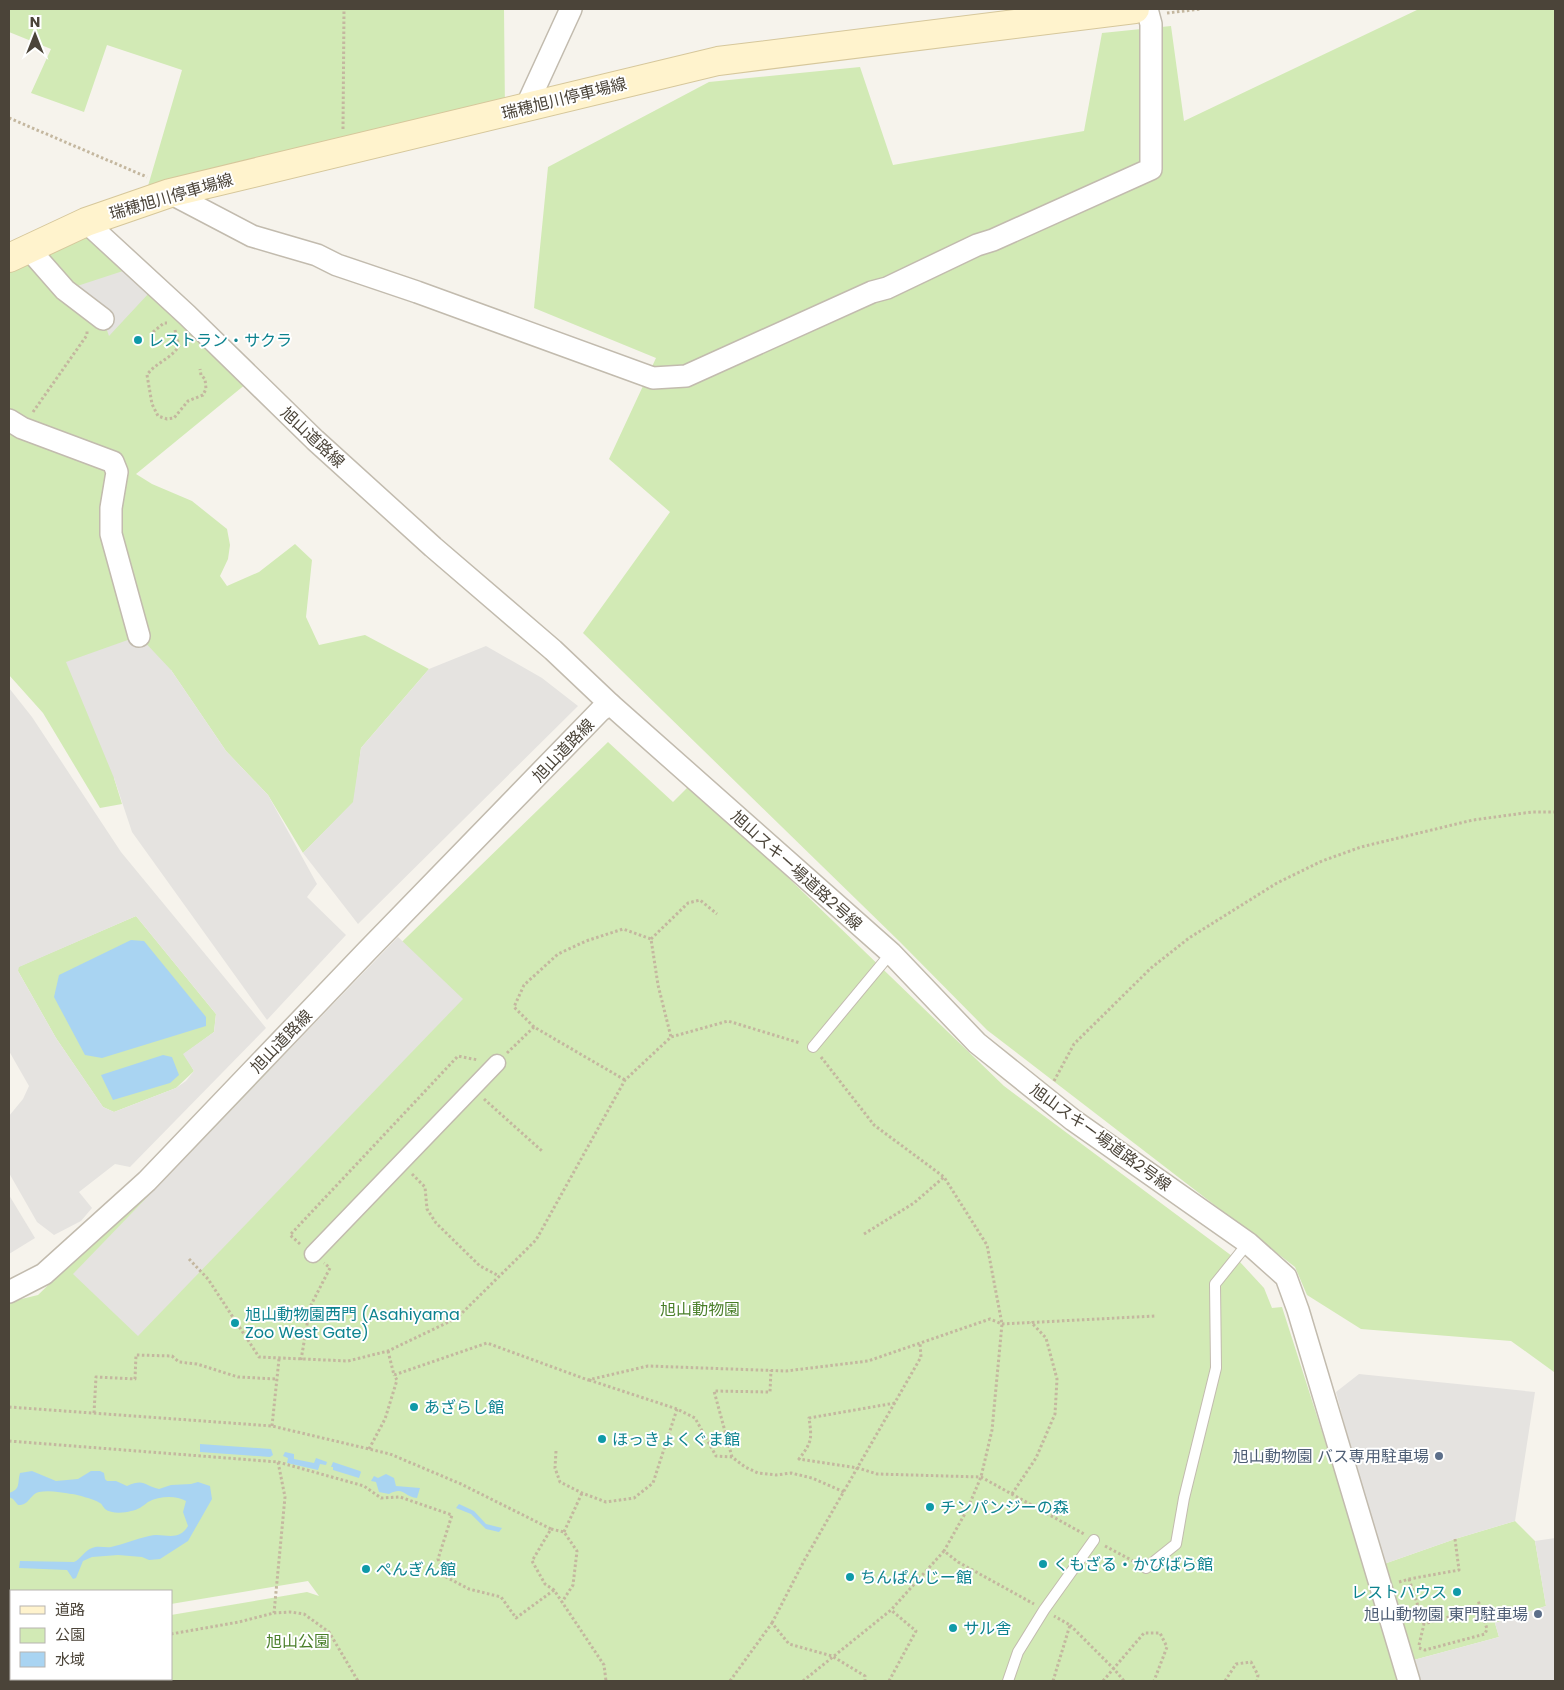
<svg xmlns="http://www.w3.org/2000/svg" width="1564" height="1690" viewBox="0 0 1564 1690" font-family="Poppins,'Noto Sans JP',sans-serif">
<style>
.green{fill:#d2eab5}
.parking{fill:#e5e3e0;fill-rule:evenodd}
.water{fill:#a9d4f2}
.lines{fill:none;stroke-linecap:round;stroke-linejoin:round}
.service-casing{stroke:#c2bbae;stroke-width:12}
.pedestrian-casing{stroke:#c2bbae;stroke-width:19}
.minor-casing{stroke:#c2bbae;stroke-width:24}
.secondary-casing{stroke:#d6c79b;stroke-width:30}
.path{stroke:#c4b79f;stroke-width:3;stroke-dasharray:2.5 2.5;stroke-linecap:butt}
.service{stroke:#fff;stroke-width:10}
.pedestrian{stroke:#fff;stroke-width:16}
.minor{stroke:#fff;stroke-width:21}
.secondary{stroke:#fff3cd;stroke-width:28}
.culture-dot{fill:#0f9aa8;stroke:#fff;stroke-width:2}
.service-dot{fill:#5c6f8a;stroke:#fff;stroke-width:2}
.labels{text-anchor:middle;stroke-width:4;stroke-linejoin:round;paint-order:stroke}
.street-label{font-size:16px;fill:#4b4439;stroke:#fff}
.culture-label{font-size:16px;fill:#0d838f;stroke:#fff;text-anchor:start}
.park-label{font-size:16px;fill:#4a7f2a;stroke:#fff}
.service-label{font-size:16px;fill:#4e5e75;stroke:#fff;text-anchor:end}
</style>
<rect width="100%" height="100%" fill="#f6f3ec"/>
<g class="green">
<path d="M 9,9 L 504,9 L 505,113 L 143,203 L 182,70 L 107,45 L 84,112 L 31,93 L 51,49 L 9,32 Z"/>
<path d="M 1419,9 L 1555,9 L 1555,1375 L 1554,1372 L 1511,1341 L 1361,1329 L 1307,1295 L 1295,1267 L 987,1030 L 900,942 L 583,633 L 670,512 L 609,459 L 656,358 L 534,308 L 548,167 L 709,82 L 860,67 L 893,165 L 1084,131 L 1102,33 L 1171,26 L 1184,121 Z"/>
<path d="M 86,222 L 252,379 L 136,474 L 152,484 L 192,501 L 227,529 L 230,545 L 228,559 L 220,576 L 227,586 L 259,572 L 295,544 L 312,560 L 306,617 L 319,645 L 365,635 L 429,669 L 361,748 L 354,802 L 303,853 L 268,795 L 226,751 L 171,670 L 114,778 L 122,804 L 100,808 L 43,713 L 9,675 L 9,258 Z"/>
<path d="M 608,742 L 673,802 L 691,784 L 1004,1086 L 1240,1262 L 1264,1288 L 1272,1308 L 1282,1307 L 1402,1681 L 9,1681 L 9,1643 L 11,1642 L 11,1679 L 171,1679 L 171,1615 L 307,1592 L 319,1596 L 308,1581 L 171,1604 L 171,1591 L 11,1591 L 11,1630 L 9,1631 L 9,1302 L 38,1295 Z"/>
<path d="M 136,916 L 216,1014 L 214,1032 L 184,1054 L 194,1071 L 176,1088 L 114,1112 L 103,1107 L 56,1038 L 18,971 L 18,967 Z"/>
<path d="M 1515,1521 L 1535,1541 L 1546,1606 L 1495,1623 L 1499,1637 L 1410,1661 L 1381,1565 L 1455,1539 Z"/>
</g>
<g class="parking">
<path d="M 126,270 L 150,292 L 109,336 L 103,319 L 65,290 Z"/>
<path d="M 139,636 L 171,670 L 226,751 L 268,795 L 317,884 L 307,897 L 346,935 L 267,1020 L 132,832 L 114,778 L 66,662 Z"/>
<path d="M 486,646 L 542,678 L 578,706 L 358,924 L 303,853 L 353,802 L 361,748 L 429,669 Z"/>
<path d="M 9,688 L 32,717 L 121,852 L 266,1028 L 130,1167 L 115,1164 L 79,1192 L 92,1208 L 81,1221 L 54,1235 L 37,1222 L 9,1173 L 9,1116 L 23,1099 L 29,1086 L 9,1051 ZM 136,916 L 216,1014 L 214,1032 L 183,1054 L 194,1071 L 186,1081 L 176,1088 L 114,1112 L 103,1107 L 56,1038 L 18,971 L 19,967 Z"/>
<path d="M 398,937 L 463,999 L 138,1336 L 73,1274 Z"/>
<path d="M 9,1195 L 35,1238 L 9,1254 Z"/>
<path d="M 1359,1374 L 1535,1392 L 1515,1521 L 1455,1539 L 1381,1565 L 1336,1392 Z"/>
<path d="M 1555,1538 L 1555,1681 L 1416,1681 L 1410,1661 L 1499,1637 L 1495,1623 L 1546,1606 L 1535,1541 Z"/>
</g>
<g class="water">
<path d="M 131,940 L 144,941 L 206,1017 L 206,1026 L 102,1058 L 85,1055 L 54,997 L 59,975 Z"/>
<path d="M 163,1055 L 172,1057 L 179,1075 L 170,1083 L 113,1100 L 101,1075 Z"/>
<path d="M 200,1444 L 271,1449 L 273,1455 L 270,1457 L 200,1452 Z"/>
<path d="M 285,1452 L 294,1454 L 294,1459 L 314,1463 L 316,1458 L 327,1462 L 326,1465 L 320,1464 L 318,1470 L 287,1463 L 288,1458 L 283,1456 Z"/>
<path d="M 333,1462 L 360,1471 L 361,1472 L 359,1478 L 333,1470 L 333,1467 L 331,1467 Z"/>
<path d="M 32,1471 L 56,1481 L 78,1479 L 91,1471 L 100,1471 L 104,1473 L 105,1479 L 107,1481 L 116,1481 L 127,1486 C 145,1478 144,1486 159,1489 L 171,1485 L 191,1484 L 198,1482 L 210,1486 L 212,1499 L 188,1541 L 160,1559 L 149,1560 L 142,1557 L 118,1555 L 92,1557 L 83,1561 L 76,1578 L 73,1579 L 67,1570 L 19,1568 L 20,1561 L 74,1562 C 81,1559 84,1551 92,1548 C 98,1545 105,1548 111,1547 C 124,1544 136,1539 149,1536 C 163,1532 178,1543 188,1526 L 183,1512 L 186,1501 C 176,1495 159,1496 148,1502 C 143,1506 138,1510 131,1511 C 124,1513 111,1514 105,1509 C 103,1507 102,1504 100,1503 C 96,1500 76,1494 71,1494 C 61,1492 48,1490 39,1492 C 30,1494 29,1506 18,1505 L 13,1499 L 9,1497 L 9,1493 C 21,1489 17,1484 20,1473 Z"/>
<path d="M 386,1474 L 394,1478 L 396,1486 L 420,1488 L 417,1498 C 404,1497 404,1486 389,1494 L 379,1492 L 376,1482 L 371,1481 L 374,1476 L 378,1478 Z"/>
<path d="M 459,1504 L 474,1511 L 486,1524 L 502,1528 L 499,1532 L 486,1529 L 471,1514 L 456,1508 Z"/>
</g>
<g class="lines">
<g class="service-casing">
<g id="service">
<path d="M 813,1047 L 891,953"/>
<path d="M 1146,1568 L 1176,1544 L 1184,1498 L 1216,1368 L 1215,1284 L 1248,1243"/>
<path d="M 1008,1681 L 1018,1652 L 1044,1610 L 1094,1540"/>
</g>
</g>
<g class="pedestrian-casing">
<path id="pedestrian" d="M 313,1254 L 497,1063"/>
</g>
<g class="minor-casing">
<g id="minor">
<path d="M 526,107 L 571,9"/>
<path d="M 170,193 L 252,236 L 317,255 L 337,265 L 417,292 L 653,378 L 686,376 L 872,292 L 887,288 L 977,245 L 993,240 L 1151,169 L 1151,24 L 1147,9"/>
<path d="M 86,222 L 187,315 L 315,440 L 433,547 L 553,650 L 610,704 L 891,953 L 977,1043 L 1073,1120 L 1248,1243 L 1286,1277 L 1298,1310 L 1409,1681"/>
<path d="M 29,249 L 65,290 L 103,319"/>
<path d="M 9,420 L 22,428 L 113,462 L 117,472 L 111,508 L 111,534 L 139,636"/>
<path d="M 9,1292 L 44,1274 L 147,1181 L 367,951 L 600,711 L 610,704"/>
</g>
</g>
<g class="secondary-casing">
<path id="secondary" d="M 9,258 L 86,222 L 170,193 L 718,61 L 1135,9"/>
</g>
<g class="path">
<path d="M 1167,13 L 1201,9"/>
<path d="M 9,118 L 147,177"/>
<path d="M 343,129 L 344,9"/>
<path d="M 175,330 L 179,346 C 171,359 155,363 147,375 L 152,404 L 158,416 L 167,419 L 174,418 L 188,401 L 203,395 L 206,389 L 205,379 L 201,375 L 200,369"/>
<path d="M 153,332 L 164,323 L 167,323"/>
<path d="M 33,412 L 87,335 L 87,330"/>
<path d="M 651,939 L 688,903 L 700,900 L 717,914"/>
<path d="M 534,1027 L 514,1007 L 524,985 L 558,954 L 586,941 L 623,929 L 651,939 L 658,985 L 671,1037"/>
<path d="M 507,1053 L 534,1027 L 625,1080"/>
<path d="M 821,1057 L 874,1125 L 944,1177 L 987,1245 L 1002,1324 L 992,1430 L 981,1477 L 967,1510 L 944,1551"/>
<path d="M 1054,1081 L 1074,1044 L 1151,968 L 1189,938 L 1277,883 L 1322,861 L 1361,847 L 1473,820 L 1532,812 L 1555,812"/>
<path d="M 484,1099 L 542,1151"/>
<path d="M 412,1174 L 425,1187 L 427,1209 L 436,1223 L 480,1266 L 499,1276"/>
<path d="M 864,1234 L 914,1203 L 944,1177"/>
<path d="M 300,1244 L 290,1235 L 458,1056 L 478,1060"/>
<path d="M 189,1259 L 208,1279 L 259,1357 L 348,1361 L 388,1351 L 457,1318 L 536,1240 L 625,1080 L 671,1037 L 728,1021 L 800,1043"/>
<path d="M 388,1351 L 394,1375 L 487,1343 L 588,1380 L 648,1366 L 786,1371 L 868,1361 L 990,1319 L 1002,1324 L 1155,1316"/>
<path d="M 301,1360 L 310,1307 L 330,1268 L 324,1263"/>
<path d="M 589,1380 L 677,1409 L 695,1418 L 716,1456 L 732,1457 L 745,1467 L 758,1473 L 776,1475 L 791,1473 L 812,1478 L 844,1492"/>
<path d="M 895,1403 L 809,1418 C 812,1439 812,1442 799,1459 L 858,1468 L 877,1474 L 981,1477 L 1084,1534"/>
<path d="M 9,1407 L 272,1426 L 390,1454 L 461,1484 L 551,1529 L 532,1561 L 545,1584 L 554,1590 L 604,1665 L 606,1681"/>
<path d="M 94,1413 L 96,1377 L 135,1379 L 136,1355 L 172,1356 L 179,1362 L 197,1364 L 238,1377 L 277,1379"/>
<path d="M 272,1426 L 279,1359"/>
<path d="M 9,1441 L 278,1462 L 285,1497 L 274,1613"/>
<path d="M 369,1449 L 385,1419 L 397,1380 L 394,1375"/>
<path d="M 556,1451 L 555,1468 L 560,1482 L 582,1493 L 606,1502 L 634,1498 L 653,1483 L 677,1409"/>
<path d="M 732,1457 L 714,1391 L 770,1392 L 771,1370"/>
<path d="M 278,1462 L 364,1486 L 381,1498 L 400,1497 L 452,1515 L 438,1559 L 444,1576 L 469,1589 L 501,1597 L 516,1618 L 554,1590"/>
<path d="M 1012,1494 L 1036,1458 L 1055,1414 L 1057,1379 L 1046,1338 L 1031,1322"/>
<path d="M 551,1529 L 564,1532 L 577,1551 L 573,1585 L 562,1602"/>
<path d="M 564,1532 L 582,1493"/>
<path d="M 1105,1546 L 1135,1562"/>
<path d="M 1409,1579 L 1424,1624"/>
<path d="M 1399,1582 L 1409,1579 L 1459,1570 L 1455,1539"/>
<path d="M 772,1623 L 805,1559 L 921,1357 L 920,1344"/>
<path d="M 1070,1625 L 1114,1669 L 1124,1681"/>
<path d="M 171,1634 L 239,1622 L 274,1613 L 290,1612 L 304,1614 L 329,1632 L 358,1681"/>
<path d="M 1419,1645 L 1424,1624 L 1481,1608"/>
<path d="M 1419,1648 L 1425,1650 L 1485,1634 L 1487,1629 L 1478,1600"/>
<path d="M 9,1661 L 11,1660"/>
<path d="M 730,1681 L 772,1623 L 789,1644 L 832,1656 L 865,1676 L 865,1681"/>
<path d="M 803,1681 L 891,1610 L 944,1551 L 958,1562 L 1034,1604"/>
<path d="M 889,1681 L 916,1631 L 891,1610"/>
<path d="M 1053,1681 L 1070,1625 L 1054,1616"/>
<path d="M 1103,1681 L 1144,1633 L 1160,1633 L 1167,1647 L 1154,1681"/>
<path d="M 1225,1681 L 1236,1664 L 1251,1662 L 1258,1675 L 1257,1681"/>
</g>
<use href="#service" class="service"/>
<use href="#pedestrian" class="pedestrian"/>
<use href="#minor" class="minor"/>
<use href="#secondary" class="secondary"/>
</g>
<g class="culture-dot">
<circle cx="138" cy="340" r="5"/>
<circle cx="235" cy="1323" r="5"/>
<circle cx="414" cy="1407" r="5"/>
<circle cx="602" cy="1439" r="5"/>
<circle cx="930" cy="1507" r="5"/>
<circle cx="1043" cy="1564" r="5"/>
<circle cx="366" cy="1569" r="5"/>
<circle cx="850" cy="1577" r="5"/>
<circle cx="1457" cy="1592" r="5"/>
<circle cx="953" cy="1628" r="5"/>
</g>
<g class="service-dot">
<circle cx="1439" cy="1456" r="5"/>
<circle cx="1538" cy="1614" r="5"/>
</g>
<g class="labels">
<g class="street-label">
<text transform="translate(564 98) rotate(-14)" y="6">瑞穂旭川停車場線</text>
<text transform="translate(171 196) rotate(-16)" y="6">瑞穂旭川停車場線</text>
<text transform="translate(313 437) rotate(43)" y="6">旭山道路線</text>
<text transform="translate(563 750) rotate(-46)" y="6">旭山道路線</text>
<text transform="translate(797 870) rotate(42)" y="6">旭山スキー場道路2号線</text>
<text transform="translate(281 1041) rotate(-46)" y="6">旭山道路線</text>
<text transform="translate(1101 1137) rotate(36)" y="6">旭山スキー場道路2号線</text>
</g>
<g class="culture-label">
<text x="148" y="346">レストラン・サクラ</text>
<text x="245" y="1320">旭山動物園西門 (Asahiyama<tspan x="245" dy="18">Zoo West Gate)</tspan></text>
<text x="424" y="1413">あざらし館</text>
<text x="612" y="1445">ほっきょくぐま館</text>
<text x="940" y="1513">チンパンジーの森</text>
<text x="1053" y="1570">くもざる・かぴばら館</text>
<text x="376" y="1575">ぺんぎん館</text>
<text x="860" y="1583">ちんぱんじー館</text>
<text x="1447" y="1598" text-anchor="end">レストハウス</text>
<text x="963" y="1634">サル舎</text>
</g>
<g class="park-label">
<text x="700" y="1315">旭山動物園</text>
<text x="298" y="1647">旭山公園</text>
</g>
<g class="service-label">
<text x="1429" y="1462">旭山動物園 バス専用駐車場</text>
<text x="1528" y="1620">旭山動物園 東門駐車場</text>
</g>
</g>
<rect width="1564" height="1690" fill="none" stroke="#4b4439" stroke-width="20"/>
<rect x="10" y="1590" width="162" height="90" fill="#ffffff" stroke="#b7b4b0"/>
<rect x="20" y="1606" width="25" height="8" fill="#fff3cd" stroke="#b7b4b0"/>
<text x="55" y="1615" font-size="15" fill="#4b4439">道路</text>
<rect x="20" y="1628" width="25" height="15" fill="#d2eab5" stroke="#b7b4b0"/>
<text x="55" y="1640" font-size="15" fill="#4b4439">公園</text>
<rect x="20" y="1652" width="25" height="15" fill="#a9d4f2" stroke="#b7b4b0"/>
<text x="55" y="1665" font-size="15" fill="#4b4439">水域</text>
<g transform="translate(35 35)" stroke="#ffffff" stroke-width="4" paint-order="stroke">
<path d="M0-4L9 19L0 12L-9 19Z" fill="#4b4439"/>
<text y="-8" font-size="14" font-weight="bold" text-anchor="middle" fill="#4b4439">N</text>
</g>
</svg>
